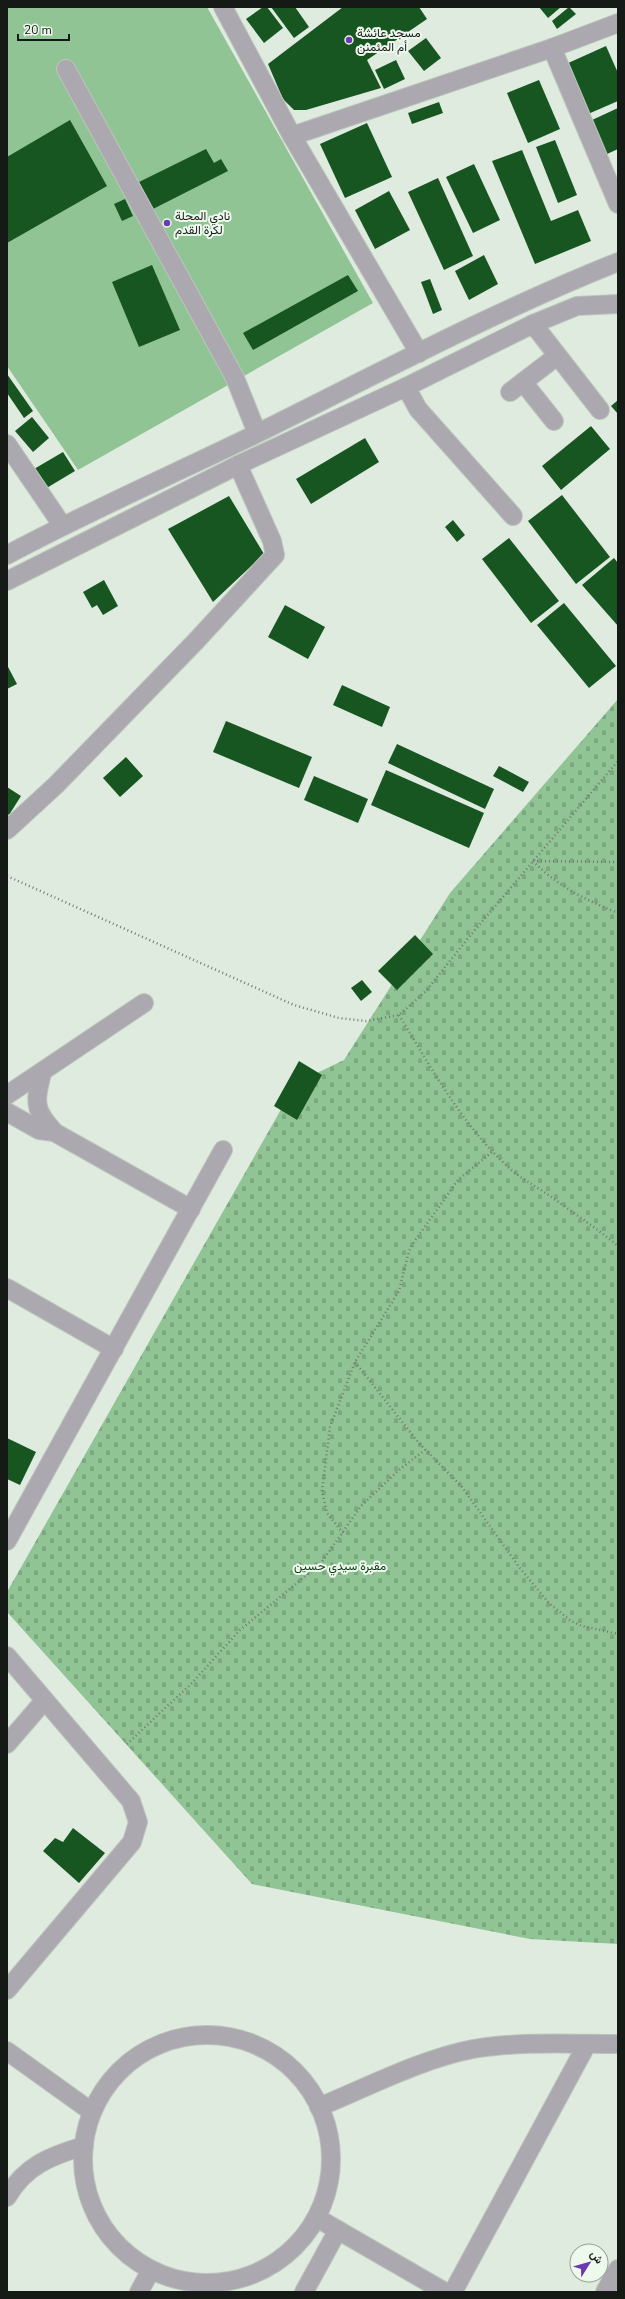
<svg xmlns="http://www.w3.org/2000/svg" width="625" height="2299" viewBox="0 0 625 2299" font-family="'Nunito Sans',Vazirmatn,sans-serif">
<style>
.cemetery{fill:url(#cemetery-stones)}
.pitch{fill:#91c494}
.building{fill:#175521}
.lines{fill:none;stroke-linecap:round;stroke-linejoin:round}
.minor-casing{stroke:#bcc5bc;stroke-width:20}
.path{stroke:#727972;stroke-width:2.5;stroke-dasharray:1 3;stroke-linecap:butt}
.minor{stroke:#aba9af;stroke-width:18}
.poi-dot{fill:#6b39b0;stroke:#edf9ed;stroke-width:1.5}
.labels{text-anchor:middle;stroke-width:4;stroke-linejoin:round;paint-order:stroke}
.poi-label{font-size:12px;fill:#161a16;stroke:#edf9ed;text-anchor:start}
.park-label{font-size:12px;fill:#0b3913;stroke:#edf9ed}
</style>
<defs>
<pattern id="cemetery-stones" width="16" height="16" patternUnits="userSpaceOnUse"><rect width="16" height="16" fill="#91c494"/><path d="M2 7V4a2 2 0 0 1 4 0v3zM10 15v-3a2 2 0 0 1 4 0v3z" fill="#7ca87f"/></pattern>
</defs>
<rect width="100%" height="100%" fill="#e0ebe0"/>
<path class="cemetery" d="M 618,699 L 618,1944 L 530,1939 L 252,1884 L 7,1612 L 7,1592 L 296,1083 L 344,1060 L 450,893 Z"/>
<path class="pitch" d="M 7,7 L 207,7 L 373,303 L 78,470 L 7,366 Z"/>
<g class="building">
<path d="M 263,7 L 267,7 L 283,28 L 264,43 L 246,19 Z"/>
<path d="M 271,7 L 295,7 L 309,27 L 294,38 Z"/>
<path d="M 343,7 L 419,7 L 427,19 L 367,60 L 381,88 L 306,110 L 294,110 L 283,99 L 268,64 Z"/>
<path d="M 539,7 L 561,7 L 548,18 Z"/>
<path d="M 569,7 L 576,14 L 557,29 L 552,21 Z"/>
<path d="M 426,38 L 441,58 L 424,71 L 408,51 Z"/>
<path d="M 606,46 L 618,73 L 618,101 L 588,114 L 566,64 Z"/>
<path d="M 396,60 L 405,79 L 384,89 L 375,70 Z"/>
<path d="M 539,80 L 560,129 L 528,143 L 507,93 Z"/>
<path d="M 439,102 L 443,113 L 412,124 L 408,113 Z"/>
<path d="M 618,108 L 618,149 L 607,154 L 592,120 Z"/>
<path d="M 70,120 L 107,186 L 7,243 L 7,157 Z"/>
<path d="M 367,123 L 392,177 L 345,198 L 320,144 Z"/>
<path d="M 555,140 L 577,195 L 558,203 L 536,147 Z"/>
<path d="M 206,149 L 214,163 L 221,159 L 228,171 L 153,209 L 139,182 Z"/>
<path d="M 522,150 L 551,221 L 578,210 L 591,241 L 535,264 L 492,161 Z"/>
<path d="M 474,164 L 500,220 L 473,233 L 446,177 Z"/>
<path d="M 438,178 L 473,256 L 444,270 L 408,192 Z"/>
<path d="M 389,191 L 410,230 L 375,249 L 355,210 Z"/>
<path d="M 125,199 L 133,216 L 122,221 L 114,204 Z"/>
<path d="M 484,255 L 498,284 L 469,300 L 455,271 Z"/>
<path d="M 152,265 L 180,330 L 139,347 L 112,282 Z"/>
<path d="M 348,275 L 358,291 L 253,350 L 243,333 Z"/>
<path d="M 430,279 L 442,310 L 433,314 L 421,282 Z"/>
<path d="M 7,374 L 33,411 L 24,418 L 7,393 Z"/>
<path d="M 618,400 L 618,414 L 611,406 Z"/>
<path d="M 32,417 L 49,438 L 33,452 L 15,431 Z"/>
<path d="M 591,426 L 610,449 L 561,490 L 542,466 Z"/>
<path d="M 365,438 L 379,462 L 311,504 L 296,479 Z"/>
<path d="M 63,452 L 75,471 L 45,489 L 34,469 Z"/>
<path d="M 562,495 L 610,557 L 576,584 L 528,521 Z"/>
<path d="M 229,496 L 264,554 L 213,602 L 168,529 Z"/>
<path d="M 453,520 L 465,535 L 457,542 L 445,527 Z"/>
<path d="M 509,538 L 559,601 L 531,623 L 482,559 Z"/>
<path d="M 614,558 L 618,563 L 618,626 L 582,585 Z"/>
<path d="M 104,580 L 118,606 L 103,615 L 97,605 L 92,608 L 83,592 Z"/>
<path d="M 564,603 L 616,666 L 589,688 L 537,625 Z"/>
<path d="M 285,605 L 325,627 L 308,659 L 268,637 Z"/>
<path d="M 7,665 L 17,684 L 7,689 Z"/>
<path d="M 342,685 L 390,707 L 382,727 L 333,705 Z"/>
<path d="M 226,721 L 312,757 L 299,788 L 213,752 Z"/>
<path d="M 397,744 L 494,789 L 485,809 L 388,763 Z"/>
<path d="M 126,757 L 143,776 L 120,797 L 103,778 Z"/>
<path d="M 499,766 L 529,782 L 523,792 L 493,776 Z"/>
<path d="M 386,770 L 484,813 L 469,848 L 371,805 Z"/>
<path d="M 314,776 L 368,799 L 358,823 L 304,800 Z"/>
<path d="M 7,787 L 21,796 L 9,815 L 7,813 Z"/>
<path d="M 415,935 L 433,954 L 397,990 L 378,971 Z"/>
<path d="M 362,980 L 372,992 L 361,1001 L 351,988 Z"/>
<path d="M 299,1061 L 322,1075 L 297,1120 L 274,1106 Z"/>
<path d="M 7,1438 L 36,1452 L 20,1485 L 7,1479 Z"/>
<path d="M 73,1828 L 105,1853 L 79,1883 L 43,1851 L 55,1838 L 63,1842 Z"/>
</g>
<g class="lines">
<g class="minor-casing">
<g id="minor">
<path d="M 223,7 L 292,136 L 419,353"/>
<path d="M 552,48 L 618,204"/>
<path d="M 66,69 L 235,378 L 257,433"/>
<path d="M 292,136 L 552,48 L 618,23"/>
<path d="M 533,324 L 600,410"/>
<path d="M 523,382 L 554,421"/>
<path d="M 406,387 L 418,409 L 513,516"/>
<path d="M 510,392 L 557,356"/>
<path d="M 7,444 L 62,525"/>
<path d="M 7,555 C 89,511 174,474 258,433 C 377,374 495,311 618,262"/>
<path d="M 7,581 L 238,465 L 406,387 L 533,324 L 577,306 L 618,304"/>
<path d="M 7,830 L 56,785 L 196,641 L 275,555 L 272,541 L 238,465"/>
<path d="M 42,1073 C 39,1087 33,1103 42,1116 C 45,1122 50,1126 54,1132 L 191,1209"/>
<path d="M 7,1095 L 144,1003"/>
<path d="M 7,1112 L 39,1130 L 54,1132"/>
<path d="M 7,1288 L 114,1349"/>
<path d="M 7,1541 L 223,1150"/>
<path d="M 7,1656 L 131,1801 L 138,1822 L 132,1842 L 7,1990"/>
<path d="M 7,1744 L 44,1701"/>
<circle cx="207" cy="2159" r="124"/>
<path d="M 7,2051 L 92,2112"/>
<path d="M 319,2107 C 368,2087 421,2059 473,2049 C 520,2041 570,2044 618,2044"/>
<path d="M 7,2197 C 25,2166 50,2156 84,2146"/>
<path d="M 317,2218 L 445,2292"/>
<path d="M 139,2292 L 151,2270"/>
<path d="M 304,2292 L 338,2230"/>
<path d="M 453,2292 L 587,2044"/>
<path d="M 605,2292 L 618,2269"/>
</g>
</g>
<g class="path">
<path d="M 533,861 C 557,886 586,900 618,913"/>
<path d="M 533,861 L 618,862"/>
<path d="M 7,876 L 294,1005 L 339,1018 L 366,1021 L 399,1015 L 426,991 L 469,937 L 618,761"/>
<path d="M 399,1015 C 432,1069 462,1125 509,1168 C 520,1178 534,1185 547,1194 C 571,1211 595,1227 618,1246"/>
<path d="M 355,1362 L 418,1442 L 462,1487 L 519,1567 L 549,1603 L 571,1621 L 582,1626 L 618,1634"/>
<path d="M 343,1533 L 327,1513 L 322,1491 L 330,1427 L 355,1362 L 399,1291 L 409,1251 L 414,1242 L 458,1180 L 492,1152"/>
<path d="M 127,1744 L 192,1683 L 240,1630 L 321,1563 L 361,1506 L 399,1470 L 425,1450"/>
</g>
<use href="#minor" class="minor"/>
</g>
<g class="poi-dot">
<circle cx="349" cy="40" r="4"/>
<circle cx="167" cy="223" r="4"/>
</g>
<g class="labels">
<g class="poi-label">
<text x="357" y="37">مسجد عائشة<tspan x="357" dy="14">أم المئمنن</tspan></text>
<text x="175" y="220">نادي المحلة<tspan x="175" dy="14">لكرة القدم</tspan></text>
</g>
<g class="park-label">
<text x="340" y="1570">مقبرة سيدي حسين</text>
</g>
</g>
<rect width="625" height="2299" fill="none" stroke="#161a16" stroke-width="16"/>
<g transform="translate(589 2263) rotate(53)"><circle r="19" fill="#edf9ed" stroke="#97a097"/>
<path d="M0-3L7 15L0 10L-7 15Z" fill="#6b39b0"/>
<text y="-6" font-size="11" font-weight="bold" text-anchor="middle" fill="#161a16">ش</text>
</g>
<path d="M18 34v6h51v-6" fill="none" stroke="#161a16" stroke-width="2"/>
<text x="24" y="34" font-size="12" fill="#161a16" stroke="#edf9ed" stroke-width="3" paint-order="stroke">20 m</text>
</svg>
